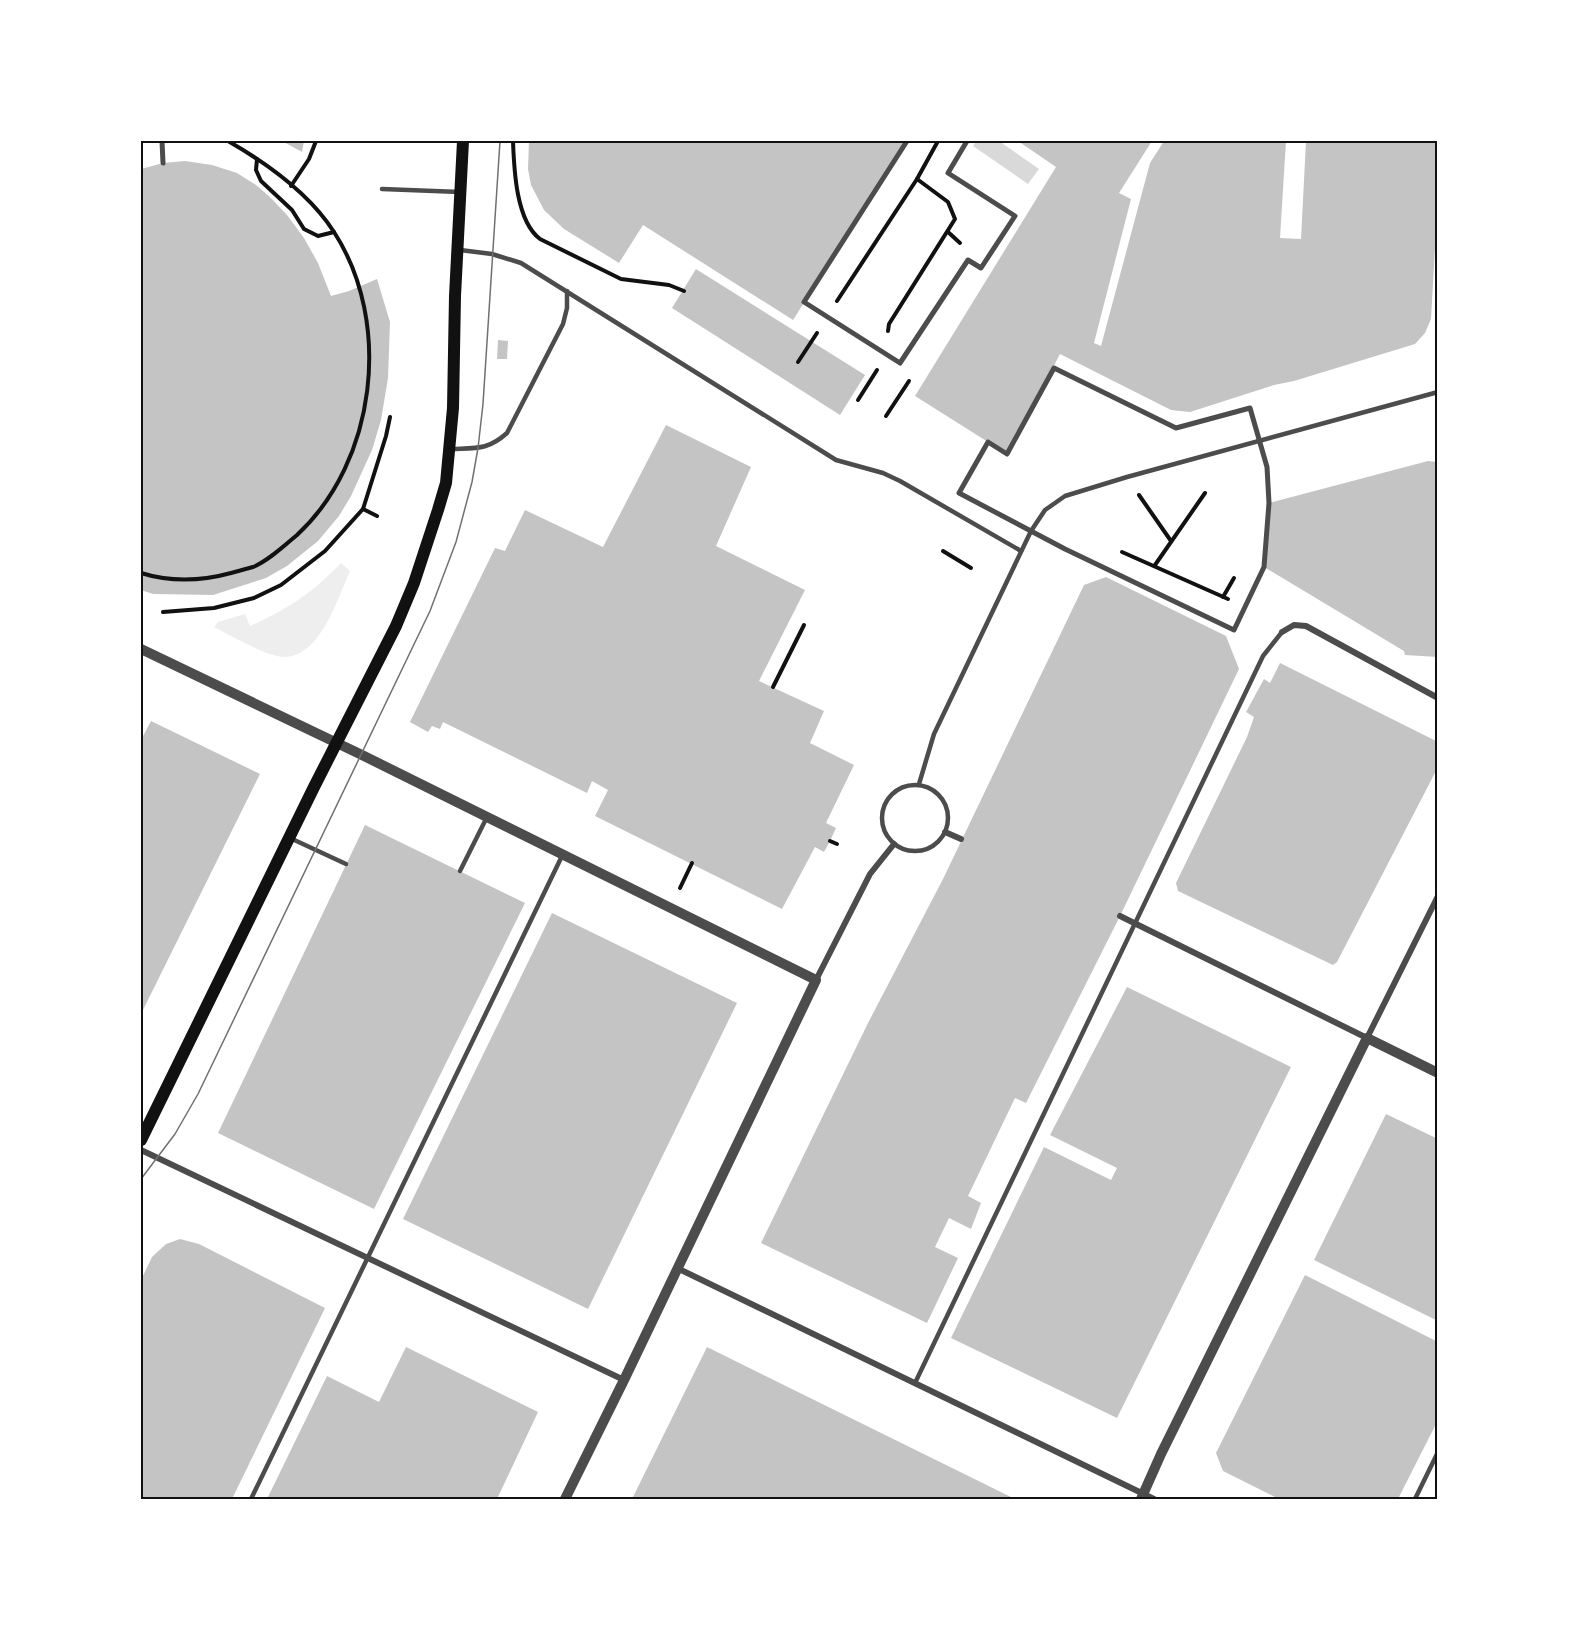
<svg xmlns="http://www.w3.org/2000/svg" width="1579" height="1640" viewBox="0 0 1579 1640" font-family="Roboto,sans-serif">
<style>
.green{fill:#eee}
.water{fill:#d9d9d9}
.building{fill:#c4c4c4}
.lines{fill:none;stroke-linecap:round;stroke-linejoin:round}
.path{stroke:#111;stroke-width:4}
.service{stroke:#4c4c4c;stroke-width:4.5}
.pedestrian{stroke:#4c4c4c;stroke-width:5}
.minor{stroke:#4c4c4c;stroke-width:6}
.tertiary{stroke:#4c4c4c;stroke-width:10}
.secondary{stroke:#111;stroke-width:12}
.tram{stroke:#707070;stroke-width:1.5}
.neatline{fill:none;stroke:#111;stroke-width:2}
</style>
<rect width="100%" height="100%" fill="#fff"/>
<path class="green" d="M 341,563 L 350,571 C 337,600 318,665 277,656 C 259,652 232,636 214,627 L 218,622 L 245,614 L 250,626 C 288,609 311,594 341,563 Z"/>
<path class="water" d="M 976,141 L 999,141 L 1039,169 L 1028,184 L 973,146 Z"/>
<g class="building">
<path d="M 282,141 L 304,141 L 302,152 Z"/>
<path d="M 529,141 L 907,141 L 793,320 L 643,225 L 619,263 L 564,229 L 544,210 L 531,185 L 528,169 Z"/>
<path d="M 1018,141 L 1152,141 L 1119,193 L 1131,199 L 1094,343 L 1101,346 L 1150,163 L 1164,141 L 1286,141 L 1280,238 L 1301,239 L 1306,141 L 1438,141 L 1438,194 L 1431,319 L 1425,333 L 1415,344 L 1294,381 L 1274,385 L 1190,412 L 1171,410 L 1060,354 L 1007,454 L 915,396 L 1056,167 Z"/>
<path d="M 185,161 L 212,165 L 237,173 L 256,185 L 270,197 L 287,215 L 304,238 L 318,263 L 331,296 L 349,291 L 377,279 L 390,322 L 388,378 L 381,420 L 372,450 L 351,496 L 339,516 L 318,541 L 287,566 L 266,578 L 213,595 L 153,594 L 141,590 L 141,169 L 163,163 Z"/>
<path d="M 696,269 L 865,375 L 840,415 L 672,308 Z"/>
<path d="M 498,340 L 508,341 L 507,359 L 497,359 Z"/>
<path d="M 666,425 L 751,467 L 716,546 L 805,590 L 759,681 L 824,711 L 810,743 L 854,765 L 826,823 L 836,828 L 830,841 L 824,852 L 815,847 L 782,909 L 595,816 L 608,790 L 592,781 L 587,793 L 443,722 L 440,729 L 432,726 L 428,732 L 410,722 L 495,548 L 505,551 L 525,510 L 603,547 Z"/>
<path d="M 1428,461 L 1438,462 L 1438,657 L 1405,655 L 1404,651 L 1264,567 L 1269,503 Z"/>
<path d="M 1106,577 L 1226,636 L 1239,669 L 1120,916 L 1026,1103 L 1015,1098 L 968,1196 L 981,1203 L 971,1229 L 949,1218 L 935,1247 L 958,1258 L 927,1323 L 761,1243 L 868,1023 L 943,879 L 1084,585 Z"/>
<path d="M 1280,663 L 1438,742 L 1438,767 L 1337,962 L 1333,965 L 1178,891 L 1176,883 L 1247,737 L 1254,717 L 1246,712 L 1264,679 L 1270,683 Z"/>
<path d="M 151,721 L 260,774 L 141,1014 L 141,740 Z"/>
<path d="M 365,825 L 525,903 L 374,1209 L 218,1133 Z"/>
<path d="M 552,913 L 737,1003 L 588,1309 L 403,1219 Z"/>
<path d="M 1127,987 L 1291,1067 L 1117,1418 L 951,1338 L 1044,1147 L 1111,1180 L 1117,1168 L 1050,1135 Z"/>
<path d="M 1386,1114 L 1438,1139 L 1438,1321 L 1314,1260 Z"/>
<path d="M 180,1239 L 199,1244 L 325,1308 L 232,1499 L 141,1499 L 141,1280 L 152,1257 L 166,1244 Z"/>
<path d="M 1305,1275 L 1438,1342 L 1438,1420 L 1398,1499 L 1279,1499 L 1223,1471 L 1216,1453 Z"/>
<path d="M 406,1347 L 538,1412 L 497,1499 L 267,1499 L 327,1376 L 379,1402 Z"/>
<path d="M 707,1347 L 1015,1499 L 632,1499 Z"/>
</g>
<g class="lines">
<g class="path">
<path d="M 513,141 C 514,169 516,221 540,239 L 621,279 L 669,285 L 684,291"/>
<path d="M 257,159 L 256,170 L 261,181 L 292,210 L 304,229 L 318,236 L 334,232"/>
<path d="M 291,186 L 309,159 L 316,141"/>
<path d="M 948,232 L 960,243"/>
<path d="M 837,301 L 917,179 L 938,141"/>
<path d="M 888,331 L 889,324 L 955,219 L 948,202 L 917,179"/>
<path d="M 798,362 L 817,333"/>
<path d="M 858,400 L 877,370"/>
<path d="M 886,416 L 909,381"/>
<path d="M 1139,495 L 1171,541"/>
<path d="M 363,509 L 377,516"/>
<path d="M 943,551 L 971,568"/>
<path d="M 1122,552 L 1228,599"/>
<path d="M 1155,565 L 1205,493"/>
<path d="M 141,573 C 170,582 202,581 231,573 C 238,571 246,569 253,567 C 268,561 284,546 297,535 C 376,462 393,323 334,232 C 309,193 268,164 228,141"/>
<path d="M 1223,597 L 1234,578"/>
<path d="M 163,612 L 214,608 L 254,598 L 281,585 L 325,551 L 363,509 L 386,436 L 390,417"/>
<path d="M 773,687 L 804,625"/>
<path d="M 830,841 L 837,844"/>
<path d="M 680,888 L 692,863"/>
</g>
<g class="service">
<path d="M 382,189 L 460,192"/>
<path d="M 460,250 L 492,254 L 521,263 L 836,460 L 883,473 L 900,481 L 1021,551"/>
<path d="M 452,449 C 477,448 488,450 507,433 L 563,324 L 567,308 L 567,291"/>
<path d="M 919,784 L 934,734 L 1031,531 L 1045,510 L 1065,496 L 1127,477 L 1438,392"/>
<circle cx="915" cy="818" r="33"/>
<path d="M 290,838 L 346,864"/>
<path d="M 460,871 L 487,817"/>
<path d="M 915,1383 L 1263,656 L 1282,632"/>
<path d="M 251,1499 L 562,856"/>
<path d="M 1415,1499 L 1438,1452"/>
</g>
<g class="pedestrian">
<path d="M 162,141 L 163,163"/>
<path d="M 907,141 L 804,302 L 900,363 L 968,260 L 981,268 L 1015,216 L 948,173 L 967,141"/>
<path d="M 1054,368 L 1176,428 L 1250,408 L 1267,467 L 1269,503 L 1264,567 L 1234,630 L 1065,549 L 959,493 L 988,442 L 1007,454 Z"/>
</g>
<g class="minor">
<path d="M 1282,632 L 1294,625 L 1306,626 L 1438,698"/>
<path d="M 945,832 L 961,839"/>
<path d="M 1120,916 L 1367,1038 L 1438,896"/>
<path d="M 816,980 L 870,874 L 894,844"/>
<path d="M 141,1150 L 624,1380"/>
<path d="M 677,1268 L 1154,1499"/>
</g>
<g class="tertiary">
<path d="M 141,649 L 362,755 L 816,980 L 624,1380 L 565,1499"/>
<path d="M 1141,1499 L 1161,1454 L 1367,1038 L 1438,1073"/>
</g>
<path class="secondary" d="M 141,1140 L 314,787 L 396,626 L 414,583 L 438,510 L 446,483 L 453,408 L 455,296 L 463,141"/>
<path class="tram" d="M 141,1179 L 175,1134 L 198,1094 L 430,611 L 456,542 L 472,482 L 478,448 L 483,404 L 500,141"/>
</g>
<rect width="1579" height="1640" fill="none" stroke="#ffffff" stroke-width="285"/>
<rect x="142" y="142" width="1294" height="1356" class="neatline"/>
</svg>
